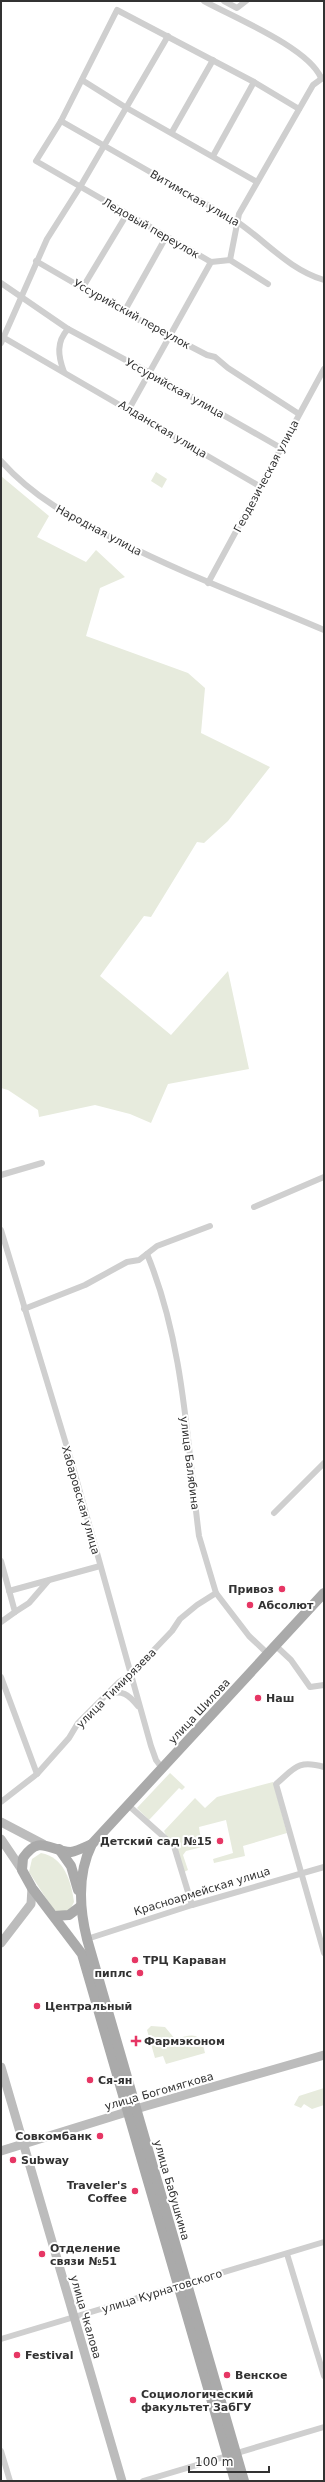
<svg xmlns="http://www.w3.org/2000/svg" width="325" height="2482" viewBox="0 0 325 2482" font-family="'DejaVu Sans',sans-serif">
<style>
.green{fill:#e7ebdd}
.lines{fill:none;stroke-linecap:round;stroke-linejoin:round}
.street{stroke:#cfcfcf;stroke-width:6}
.secondary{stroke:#bcbcbc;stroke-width:9}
.primary{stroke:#aaa;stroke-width:10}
.poi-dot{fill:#e63664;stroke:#fff;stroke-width:1.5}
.labels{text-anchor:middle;stroke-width:4;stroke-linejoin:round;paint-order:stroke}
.street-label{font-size:11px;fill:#323232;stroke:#fff}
.poi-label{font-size:11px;font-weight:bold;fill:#323232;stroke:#fff;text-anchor:start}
</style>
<rect width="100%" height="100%" fill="#fff"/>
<g class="green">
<path d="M 156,472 L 167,479 L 162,488 L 151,481 Z"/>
<path d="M 1,476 L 49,516 L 37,537 L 86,562 L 96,550 L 125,577 L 100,588 L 86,636 L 188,673 L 205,688 L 201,733 L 270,767 L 228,821 L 204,843 L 197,842 L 151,917 L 144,916 L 100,976 L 171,1035 L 228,971 L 249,1069 L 168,1084 L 151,1123 L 130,1114 L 95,1105 L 39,1117 L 38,1110 L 8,1090 L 1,1088 Z"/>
<path d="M 170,1773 L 185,1787 L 182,1790 L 179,1788 L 149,1820 L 137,1808 Z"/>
<path d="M 273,1782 L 287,1833 L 243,1846 L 245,1856 L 214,1863 L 213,1859 L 233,1853 L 226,1820 L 199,1827 L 202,1847 L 186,1851 L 183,1855 L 188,1870 L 184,1872 L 164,1831 L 195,1798 L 205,1808 L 217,1797 Z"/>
<path d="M 41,1853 C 64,1857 71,1881 74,1902 L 69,1912 L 58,1912 L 53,1909 L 29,1872 L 32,1859 Z"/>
<path d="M 151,2026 L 165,2027 L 175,2039 C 192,2035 200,2030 205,2053 L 166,2064 L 163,2056 L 155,2058 L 147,2030 Z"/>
<path d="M 324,2088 L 324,2105 L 312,2109 L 304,2104 L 301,2108 L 294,2105 L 299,2096 Z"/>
</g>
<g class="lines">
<g class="street">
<path d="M 204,1 C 233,17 309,48 321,78"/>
<path d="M 224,1 L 237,8 L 246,1"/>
<path d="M 82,80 L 125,107 L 257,182"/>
<path d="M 61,121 L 236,221 C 266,241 288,269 324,280"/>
<path d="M 172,132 L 213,60"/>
<path d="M 213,156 L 254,82"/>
<path d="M 230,260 L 239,214 L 313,85 L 324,77"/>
<path d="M 36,261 L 124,312 L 207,355 L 215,357 L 228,368 L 299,414"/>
<path d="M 1,283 L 68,329 L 148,372 L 281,448"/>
<path d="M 268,284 L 230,260 L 211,262 L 36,161 L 61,121 L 117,10 L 254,82 L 299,109"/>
<path d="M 83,287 L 127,214"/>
<path d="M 124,312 L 166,237"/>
<path d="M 1,336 L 261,487"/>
<path d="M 1,343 L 47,239 L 80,187 L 168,36"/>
<path d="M 64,372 C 58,356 56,342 68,329"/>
<path d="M 129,409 L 211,262"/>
<path d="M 1,461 C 33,497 72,518 115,539 C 183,574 254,600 324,630"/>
<path d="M 208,583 L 324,369"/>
<path d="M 1,1175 L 42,1163"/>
<path d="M 254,1207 L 324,1177"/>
<path d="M 1,1230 L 73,1467 L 151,1746 L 156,1760 L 162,1768"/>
<path d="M 147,1254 C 184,1343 187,1442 199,1536 L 216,1593 L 249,1636 L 268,1654"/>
<path d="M 24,1309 L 85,1285 L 127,1262 L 139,1260 L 157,1246 L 210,1226"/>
<path d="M 274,1513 L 324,1463"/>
<path d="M 1,1561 L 15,1612 L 1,1622"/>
<path d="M 9,1591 L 100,1566"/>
<path d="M 15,1612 L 29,1603 L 48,1581"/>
<path d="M 276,1646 L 291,1660 L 310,1687 L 324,1685"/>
<path d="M 1,1677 L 37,1774"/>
<path d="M 107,1694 C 123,1690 128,1694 138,1706"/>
<path d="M 324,1767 C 297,1759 294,1769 276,1784 L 324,1953"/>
<path d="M 1,1802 L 37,1774 L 69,1738 L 78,1723 L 119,1682 L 130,1675 L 172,1631 L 180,1619 L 197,1605 L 216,1593"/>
<path d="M 128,1805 L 174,1846 L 192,1905"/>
<path d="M 87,1939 L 192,1905 L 324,1867"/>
<path d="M 287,2254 L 324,2376"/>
<path d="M 1,2339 L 324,2242"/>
<path d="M 1,2451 L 10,2481"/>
<path d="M 143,2481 L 324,2427"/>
</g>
<g class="secondary">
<path d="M 1,1822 L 43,1844"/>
<path d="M 1,1839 L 22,1870"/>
<path d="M 1,1943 L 31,1904 L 32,1888"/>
<path d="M 1,2067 L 122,2481"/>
<path d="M 1,2151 L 146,2106 L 324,2055"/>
</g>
<g class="primary">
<path d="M 92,1844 C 85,1847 77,1851 71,1852 C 50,1852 40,1833 23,1858 L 22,1870 L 32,1888 L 82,1954 L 235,2481"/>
<path d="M 59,1849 L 71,1866 L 78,1890"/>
<path d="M 54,1916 L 69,1915 L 81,1906"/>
<path d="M 244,2481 L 87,1939 C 79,1907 77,1874 92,1844 L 324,1593"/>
</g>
</g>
<g class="poi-dot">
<circle cx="282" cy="1589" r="4"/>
<circle cx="250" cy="1605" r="4"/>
<circle cx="258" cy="1698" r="4"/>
<circle cx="220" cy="1841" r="4"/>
<circle cx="135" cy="1960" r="4"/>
<circle cx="140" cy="1973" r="4"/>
<circle cx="37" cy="2006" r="4"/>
<path d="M134 2035h4v4h4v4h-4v4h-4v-4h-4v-4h4z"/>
<circle cx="90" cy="2080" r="4"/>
<circle cx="100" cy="2136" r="4"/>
<circle cx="13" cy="2160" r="4"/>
<circle cx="135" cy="2191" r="4"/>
<circle cx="42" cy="2254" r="4"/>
<circle cx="17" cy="2355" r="4"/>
<circle cx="227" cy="2375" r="4"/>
<circle cx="133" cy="2400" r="4"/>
</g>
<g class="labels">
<g class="street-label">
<text transform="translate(195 198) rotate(30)" y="4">Витимская улица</text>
<text transform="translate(151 228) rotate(30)" y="4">Ледовый переулок</text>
<text transform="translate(132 314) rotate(29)" y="4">Уссурийский переулок</text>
<text transform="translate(175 388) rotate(29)" y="4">Уссурийская улица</text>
<text transform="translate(163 429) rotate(31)" y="4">Алданская улица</text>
<text transform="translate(266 476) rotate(-62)" y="4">Геодезическая улица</text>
<text transform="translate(99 530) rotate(28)" y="4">Народная улица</text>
<text transform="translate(190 1463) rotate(83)" y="4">улица Балябина</text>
<text transform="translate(81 1500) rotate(74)" y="4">Хабаровская улица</text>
<text transform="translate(116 1688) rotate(-45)" y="4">улица Тимирязева</text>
<text transform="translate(199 1711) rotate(-47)" y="4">улица Шилова</text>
<text transform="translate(202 1891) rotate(-17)" y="4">Красноармейская улица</text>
<text transform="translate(159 2091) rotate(-16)" y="4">улица Богомягкова</text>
<text transform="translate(172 2190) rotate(74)" y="4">улица Бабушкина</text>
<text transform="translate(162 2291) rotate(-17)" y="4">улица Курнатовского</text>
<text transform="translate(86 2317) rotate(74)" y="4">улица Чкалова</text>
</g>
<g class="poi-label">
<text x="274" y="1593" text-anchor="end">Привоз</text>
<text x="258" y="1609">Абсолют</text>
<text x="266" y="1702">Наш</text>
<text x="212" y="1845" text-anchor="end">Детский сад №15</text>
<text x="143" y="1964">ТРЦ Караван</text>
<text x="132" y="1977" text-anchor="end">пиплс</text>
<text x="45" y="2010">Центральный</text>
<text x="144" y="2045">Фармэконом</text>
<text x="98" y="2084">Ся-ян</text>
<text x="92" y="2140" text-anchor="end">Совкомбанк</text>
<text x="21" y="2164">Subway</text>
<text x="127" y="2189" text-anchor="end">Traveler's<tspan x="127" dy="13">Coffee</tspan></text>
<text x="50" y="2252">Отделение<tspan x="50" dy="13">связи №51</tspan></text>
<text x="25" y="2359">Festival</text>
<text x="235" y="2379">Венское</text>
<text x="141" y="2398">Социологический<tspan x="141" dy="13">факультет ЗабГУ</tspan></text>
</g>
</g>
<rect width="325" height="2482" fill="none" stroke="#323232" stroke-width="4"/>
<path d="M189 2466v6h80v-6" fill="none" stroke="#323232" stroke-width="2"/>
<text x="195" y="2466" font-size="12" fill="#323232" stroke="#ffffff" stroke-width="3" paint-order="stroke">100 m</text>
</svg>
